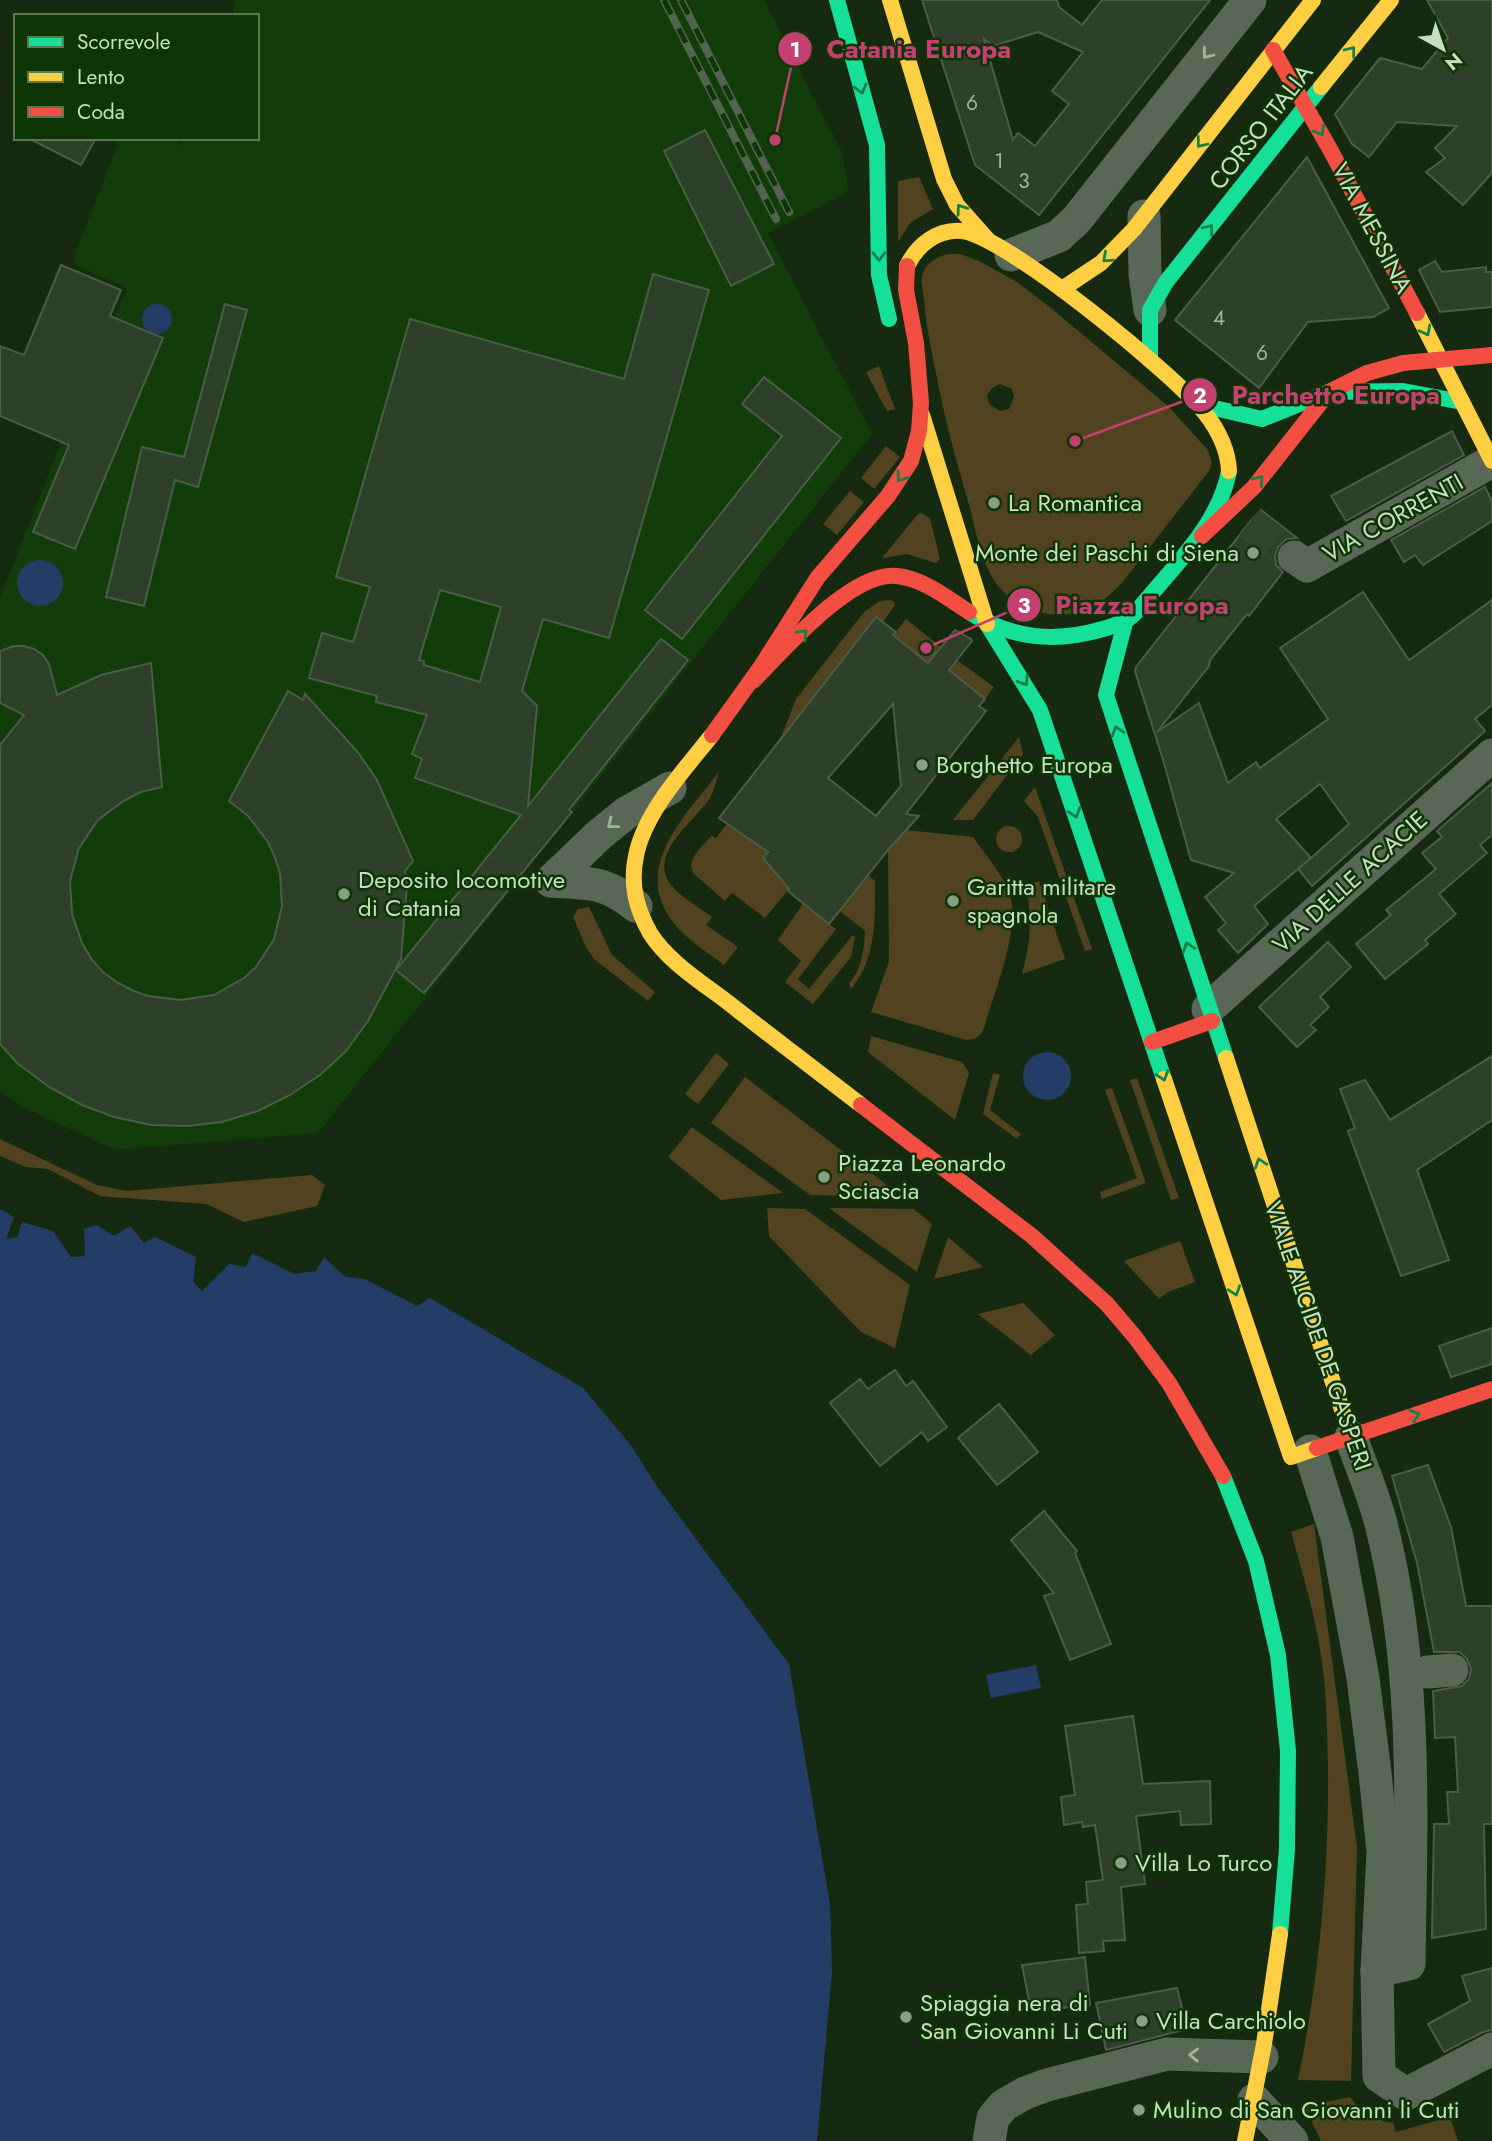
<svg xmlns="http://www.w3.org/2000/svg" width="1492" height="2141" viewBox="0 0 1492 2141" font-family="Jost,sans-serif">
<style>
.built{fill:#123c09}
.green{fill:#524320;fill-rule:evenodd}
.water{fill:#233d66}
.building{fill:#2e3f2a;stroke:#4b5d48;stroke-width:2;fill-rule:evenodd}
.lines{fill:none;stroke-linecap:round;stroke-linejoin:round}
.street-tunnel{stroke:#30452b;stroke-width:33;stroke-dasharray:33 17;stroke-linecap:butt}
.street{stroke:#596856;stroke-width:33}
.fast{stroke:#16e098;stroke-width:16}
.slow{stroke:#ffcf43;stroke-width:16}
.jam{stroke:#f24e42;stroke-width:16}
.rail-casing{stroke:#546351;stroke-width:8}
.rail{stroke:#0e3506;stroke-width:5;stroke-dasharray:16;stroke-linecap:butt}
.oneway{stroke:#128248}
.oneway2{stroke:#a1b59d}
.poi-dot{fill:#899f84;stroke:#0e3506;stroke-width:2.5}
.labels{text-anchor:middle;stroke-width:5;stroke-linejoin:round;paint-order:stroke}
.number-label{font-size:21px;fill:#a2b69d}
.street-label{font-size:24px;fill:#c8dec3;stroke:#0e3506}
.poi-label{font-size:24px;fill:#c8dec3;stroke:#0e3506;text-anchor:start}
.leader{fill:none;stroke:#c34070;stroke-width:2.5}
.callout-dot{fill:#c34070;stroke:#0e3506;stroke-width:2.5}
.mark-label{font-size:21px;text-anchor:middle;font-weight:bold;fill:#fff}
.callout-label{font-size:26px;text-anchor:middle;font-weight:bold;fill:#c34070;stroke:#0e3506;stroke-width:5;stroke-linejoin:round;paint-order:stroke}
</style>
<rect width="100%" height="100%" fill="#152a10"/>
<path class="built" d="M 235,0 L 764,0 L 842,152 L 848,192 L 768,233 L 872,434 L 318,1133 L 125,1149 L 111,1148 L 20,1106 L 0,1091 L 0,598 L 58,450 L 127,288 L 79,267 L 75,261 L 75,254 L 120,138 L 172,138 L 180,145 L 185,138 L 257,138 L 257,16 L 232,16 Z"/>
<g class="green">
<path d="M 919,177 L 933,209 L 910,223 L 898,242 L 898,181 Z"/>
<path d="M 948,254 L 960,254 L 979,261 L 1017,282 L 1052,309 L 1168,406 L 1208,450 L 1212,463 L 1209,471 L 1121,584 C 1113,591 1106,599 1097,605 C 1064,624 1018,614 996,583 C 981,562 976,532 970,508 C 959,470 948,432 940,393 C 934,362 926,330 924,299 C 923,292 921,284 922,277 C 924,264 936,257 948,254 ZM 1000,384 L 1012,389 L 1014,397 L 1009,409 L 1000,411 L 989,404 L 987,395 L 992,388 Z"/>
<path d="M 879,366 L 895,409 L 887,411 L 866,372 Z"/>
<path d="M 886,446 L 900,457 L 874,489 L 861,478 Z"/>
<path d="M 850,491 L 864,502 L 837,535 L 823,524 Z"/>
<path d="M 921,513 L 930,518 L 940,559 L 936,563 L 907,554 L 882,558 L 918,514 Z"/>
<path d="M 887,600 L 893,601 L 895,605 L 883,622 L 888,626 L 806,804 L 763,858 L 789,889 L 765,918 L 732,893 L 725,901 L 693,873 C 686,859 703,846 711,836 L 716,838 L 883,623 L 876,617 L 780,740 L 796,699 L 864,612 L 878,602 Z"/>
<path d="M 906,619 L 941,647 L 925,667 L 880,652 Z"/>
<path d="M 957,660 L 994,687 L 985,699 L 975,691 L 943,678 Z"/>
<path d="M 1019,737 L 1023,754 L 973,820 L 953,820 Z"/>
<path d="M 719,772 C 716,781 714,791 710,798 C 694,822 646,855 672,886 C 682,898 699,907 712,917 L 706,925 L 738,947 L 724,965 C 711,955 697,946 685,935 C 623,876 681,821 719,772 Z"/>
<path d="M 1035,787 L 1092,949 L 1085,951 L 1038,817 L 1024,801 Z"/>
<circle cx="1009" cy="839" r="13"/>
<path d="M 906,830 L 973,837 C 985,854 1001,872 1009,892 C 1022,927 994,992 984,1028 C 980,1037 976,1039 966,1040 L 871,1012 L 889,961 L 888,850 Z"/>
<path d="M 868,875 L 875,881 C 875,918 877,958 851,989 L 849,983 C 862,969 864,950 865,931 L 840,911 Z"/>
<path d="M 1039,881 L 1065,959 L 1022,974 C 1031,941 1032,918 1026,885 Z"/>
<path d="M 813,889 L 824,920 L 836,929 L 798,979 L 809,989 L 852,936 L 855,937 L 851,957 L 813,1004 L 785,982 L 801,961 L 778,940 Z"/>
<path d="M 589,907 L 612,955 L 655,992 L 648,1001 L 594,959 L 586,947 L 573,917 L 578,909 Z"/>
<path d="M 871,1036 L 962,1062 L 969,1073 L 955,1120 L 868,1052 Z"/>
<path d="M 716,1053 L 729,1064 L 698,1104 L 685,1094 Z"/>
<path d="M 993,1073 L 1000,1075 L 990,1110 L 1021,1134 L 1017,1139 L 983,1114 Z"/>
<path d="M 745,1077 L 883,1182 L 899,1197 L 810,1195 L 711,1123 Z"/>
<path d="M 1137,1078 L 1179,1198 L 1171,1200 L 1130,1080 Z"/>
<path d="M 1112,1088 L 1146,1183 L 1102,1199 L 1100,1192 L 1137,1178 L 1105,1090 Z"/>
<path d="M 692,1127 L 783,1193 L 721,1200 L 668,1157 Z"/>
<path d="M 0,1139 L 97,1185 L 127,1191 L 312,1175 L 325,1185 L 317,1206 L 244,1222 L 206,1204 L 100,1196 L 48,1169 L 26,1167 L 0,1156 Z"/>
<path d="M 767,1208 L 805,1209 L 910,1285 L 895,1348 L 861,1332 L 769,1236 Z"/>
<path d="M 829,1208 L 914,1209 L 932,1224 L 917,1272 Z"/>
<path d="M 948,1237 L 983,1267 L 934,1279 Z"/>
<path d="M 1180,1241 L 1195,1282 L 1168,1292 L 1159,1299 L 1124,1261 Z"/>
<path d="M 1023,1303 L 1055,1335 L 1031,1355 L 978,1314 Z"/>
<path d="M 1314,1524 L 1357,1848 L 1351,2081 L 1298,2080 C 1319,1977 1329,1873 1328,1768 C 1327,1733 1327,1697 1322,1662 C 1316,1618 1303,1575 1291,1532 Z"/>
<path d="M 1350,2097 C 1360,2113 1375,2120 1393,2123 L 1396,2132 L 1450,2117 L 1458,2141 L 1321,2141 L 1311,2120 L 1301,2107 Z"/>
</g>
<g class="water">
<circle cx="157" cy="319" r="15"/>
<circle cx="40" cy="583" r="23"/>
<circle cx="1047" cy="1076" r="24"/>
<path d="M 0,1209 L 14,1217 L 6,1239 L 17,1237 L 22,1222 L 53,1231 L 71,1257 L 85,1256 L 84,1229 L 97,1225 L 114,1236 L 130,1226 L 144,1243 L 155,1237 L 196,1257 L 193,1282 L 202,1291 L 229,1264 L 246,1267 L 252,1253 L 294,1274 L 316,1271 L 324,1257 L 345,1277 L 365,1279 L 417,1306 L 430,1298 L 583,1388 L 630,1444 L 656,1485 L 789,1664 L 830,1904 L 832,1971 L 817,2141 L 0,2141 Z"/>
<path d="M 1036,1665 L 1041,1688 L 991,1698 L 986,1675 Z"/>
</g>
<g class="building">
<path d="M 922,0 L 1057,0 L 1059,7 L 1082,25 L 1102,0 L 1210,0 L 1039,215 L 975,165 ZM 1038,32 L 1083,52 L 1052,91 L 1069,104 L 1035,146 L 1018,133 L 1013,140 L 984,39 L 993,46 Z"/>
<path d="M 1427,0 L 1492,0 L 1492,173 L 1463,205 L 1426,172 L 1445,158 L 1435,148 L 1457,126 L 1397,122 L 1369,157 L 1352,144 L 1335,114 L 1380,58 L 1422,69 L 1448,38 Z"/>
<path d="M 705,130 L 774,264 L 731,286 L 664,151 Z"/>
<path d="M 28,138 L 96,138 L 81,165 Z"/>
<path d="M 1307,157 L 1389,308 L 1373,317 L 1308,322 L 1259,388 L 1175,320 Z"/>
<path d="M 1435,261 L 1442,272 L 1486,267 L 1486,272 L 1492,272 L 1492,307 L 1440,312 L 1419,270 Z"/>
<path d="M 61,265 L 121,290 L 110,316 L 163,338 L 75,549 L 33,532 L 69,445 L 0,416 L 0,346 L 24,355 Z"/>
<path d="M 653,274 L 709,290 L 609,638 L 543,619 L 522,691 L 537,706 L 528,806 L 661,639 L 688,660 L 569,810 L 572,812 L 424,993 L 396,970 L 521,815 L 415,778 L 422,759 L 412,754 L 427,715 L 376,702 L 377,696 L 309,678 L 322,633 L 353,642 L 370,587 L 336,577 L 410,319 L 624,379 ZM 440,590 L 501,607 L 480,682 L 424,665 L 424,661 L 419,660 Z"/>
<path d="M 225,304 L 247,310 L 198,487 L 175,480 L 144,606 L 106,597 L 142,447 L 184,457 Z"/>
<path d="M 764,377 L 841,438 L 682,639 L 645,610 L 782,436 L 742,404 Z"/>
<path d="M 1452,431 L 1464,455 L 1346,521 L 1331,496 Z"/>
<path d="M 1485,487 L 1492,501 L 1492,521 L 1423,565 L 1415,555 L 1404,562 L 1391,540 Z"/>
<path d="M 1261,510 L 1297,538 L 1286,539 L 1278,547 L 1275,556 L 1276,565 L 1283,572 L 1249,616 L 1247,614 L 1210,660 L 1209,666 L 1157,732 L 1199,703 L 1228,783 L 1256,762 L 1260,768 L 1328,719 L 1280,648 L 1363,592 L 1409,660 L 1492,600 L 1492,705 L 1475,719 L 1485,731 L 1312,886 L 1298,869 L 1311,858 L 1254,906 L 1268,924 L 1238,953 L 1218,930 L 1226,923 L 1205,897 L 1234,873 L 1191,860 L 1164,763 L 1135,671 L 1136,667 L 1249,523 ZM 1320,784 L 1349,824 L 1311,858 L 1276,819 Z"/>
<path d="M 876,617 L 896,632 L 893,635 L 928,663 L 955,630 L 971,639 L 972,641 L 949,670 L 985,699 L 979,706 L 986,711 L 906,814 L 919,816 L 888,850 L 829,924 L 788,891 L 789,889 L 763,858 L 768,852 L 719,818 ZM 893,704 L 901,786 L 876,816 L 828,778 Z"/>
<path d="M 14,646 L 24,646 L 34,649 L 43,655 L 49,664 L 57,695 L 101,675 L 151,663 L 162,787 L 141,792 L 125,800 L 98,820 L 79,848 L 70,881 L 72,914 L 82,943 L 92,960 L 103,972 L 118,983 L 134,991 L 148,996 L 181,1000 L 214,995 L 244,978 L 256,967 L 274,939 L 282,906 L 280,873 L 275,858 L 268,842 L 248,816 L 229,801 L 288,691 L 303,700 L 305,694 L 357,751 L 377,780 L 413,861 L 405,871 L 407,885 L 401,959 L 368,1021 L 346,1051 L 320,1075 L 290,1095 L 258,1111 L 222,1122 L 187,1126 L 151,1125 L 114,1117 L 82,1105 L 49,1087 L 17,1063 L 0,1044 L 0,745 L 24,715 L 0,703 L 0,651 Z"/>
<path d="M 1492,783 L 1492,835 L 1480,845 L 1487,853 L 1439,894 L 1456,914 L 1425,940 L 1428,944 L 1385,979 L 1356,944 L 1391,915 L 1386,910 L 1436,869 L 1422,853 L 1442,837 L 1437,831 Z"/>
<path d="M 1328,942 L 1351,967 L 1320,997 L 1329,1007 L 1310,1025 L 1316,1030 L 1297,1047 L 1259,1007 Z"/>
<path d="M 1492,1056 L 1492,1120 L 1417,1170 L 1449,1260 L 1401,1276 L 1348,1131 L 1355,1128 L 1340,1089 L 1365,1080 L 1390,1120 Z"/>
<path d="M 1492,1328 L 1492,1364 L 1451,1377 L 1439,1346 Z"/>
<path d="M 895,1370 L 906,1386 L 913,1381 L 947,1427 L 928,1441 L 922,1432 L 880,1466 L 830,1403 L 860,1379 L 868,1389 Z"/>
<path d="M 999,1404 L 1038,1452 L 997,1485 L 958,1438 Z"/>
<path d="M 1428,1465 L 1451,1527 L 1466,1606 L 1492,1606 L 1492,1824 L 1484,1824 L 1486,1929 L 1432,1938 L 1434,1824 L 1449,1824 L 1447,1792 L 1458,1792 L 1455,1737 L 1435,1738 L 1433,1691 L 1462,1686 L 1469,1679 L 1471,1669 L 1467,1659 L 1460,1652 L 1434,1652 L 1417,1563 L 1392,1476 Z"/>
<path d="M 1044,1511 L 1077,1551 L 1075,1553 L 1111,1644 L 1070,1660 L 1044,1596 L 1054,1593 L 1011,1540 Z"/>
<path d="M 1133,1716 L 1143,1784 L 1210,1781 L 1211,1824 L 1181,1825 L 1180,1811 L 1136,1816 L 1145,1884 L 1121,1887 L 1125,1940 L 1103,1941 L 1104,1951 L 1079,1953 L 1076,1905 L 1088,1904 L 1086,1882 L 1103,1880 L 1095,1825 L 1083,1827 L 1082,1822 L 1064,1825 L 1061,1797 L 1075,1795 L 1065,1726 Z"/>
<path d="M 1085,1957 L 1090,2005 L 1031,2011 L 1022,1965 Z"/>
<path d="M 1492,1968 L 1492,2030 L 1483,2032 L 1444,2052 L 1428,2024 L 1470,2001 L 1462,1976 Z"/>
<path d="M 1177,1988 L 1187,2029 L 1106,2050 L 1096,2003 Z"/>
</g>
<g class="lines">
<path class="street-tunnel" d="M 1249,523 L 1294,557"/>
<g class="street">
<path d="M 1144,216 L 1145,274 L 1150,310"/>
<path d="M 1011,255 L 1059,236 L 1077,219 L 1250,0"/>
<path d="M 1294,557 L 1307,566 L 1492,461"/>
<path d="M 551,881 L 599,835 L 626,813 L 670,788"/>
<path d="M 551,881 C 590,884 603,880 636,906"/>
<path d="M 1208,1009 L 1492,755"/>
<path d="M 1351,1437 C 1361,1467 1375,1497 1382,1528 C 1418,1670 1411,1819 1409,1964 L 1377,1971"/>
<path d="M 1310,1451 L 1337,1537 L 1363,1678 L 1375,1773 L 1383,1851 L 1377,1971 L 1379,2076 L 1406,2094 L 1492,2049"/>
<path d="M 1428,1672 L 1452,1670"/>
<path d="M 1254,2100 L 1292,2141"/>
<path d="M 989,2141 L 993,2118 L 1004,2105 L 1025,2093 L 1047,2085 L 1167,2054 L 1262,2057"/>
</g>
<g class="fast">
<path d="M 837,0 L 877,145 L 879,275 L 889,319"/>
<path d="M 1150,360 L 1150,310 L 1166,282 L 1321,87"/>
<path d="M 1197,404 L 1262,419 L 1329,392 L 1403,391 L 1462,402"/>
<path d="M 969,612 C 1012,639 1055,643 1103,629 C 1116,625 1126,623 1136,612 C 1170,570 1219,526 1229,471"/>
<path d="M 1125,623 L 1106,695 L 1226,1058"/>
<path d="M 987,624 L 1040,710 L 1164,1079"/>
<path d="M 1223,1476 L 1256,1561 L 1278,1655 L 1288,1751 L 1287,1849 L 1280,1934"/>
</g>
<g class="slow">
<path d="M 890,0 L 944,179 L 957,205 L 989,241"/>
<path d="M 1321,87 L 1391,0"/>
<path d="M 907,266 C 917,245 937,229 962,231 C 1006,236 1175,375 1205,413 C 1219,431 1228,449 1229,471"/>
<path d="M 1062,289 L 1101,263 L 1134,229 L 1313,0"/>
<path d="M 1417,313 L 1492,461"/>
<path d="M 922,415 L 987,624"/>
<path d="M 712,735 C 685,769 644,813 636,856 C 630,884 636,908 650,933 C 668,962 703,983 730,1004 C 773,1038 817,1071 861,1105"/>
<path d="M 1226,1058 L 1351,1437"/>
<path d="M 1164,1079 L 1291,1457 L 1317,1448"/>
<path d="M 1245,2141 L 1264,2044 L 1280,1934"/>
</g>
<g class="jam">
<path d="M 1273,50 L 1331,151 L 1417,313"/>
<path d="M 1202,536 L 1254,487 L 1329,392 L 1367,373 L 1403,363 L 1492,355"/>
<path d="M 753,681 C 783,651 852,570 897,576 C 924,579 947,598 969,612"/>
<path d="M 712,735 L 760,668 L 818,577 L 888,496 L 911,461 L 919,431 L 921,403 L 916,343 L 906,290 L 907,266"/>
<path d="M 1152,1042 L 1212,1021"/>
<path d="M 861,1105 L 1032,1236 L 1107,1304 L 1135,1337 L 1169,1383 L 1223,1476"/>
<path d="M 1317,1448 L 1492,1389"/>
</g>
<g class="rail-casing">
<g id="rail">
<path d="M 664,0 L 776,219"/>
<path d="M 681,0 L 789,212"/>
</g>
</g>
<use href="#rail" class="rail"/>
</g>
<defs><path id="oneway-chevron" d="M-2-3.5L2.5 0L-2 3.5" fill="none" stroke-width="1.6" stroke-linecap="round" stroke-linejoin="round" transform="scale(1.75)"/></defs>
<g class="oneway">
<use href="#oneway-chevron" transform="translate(1351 51) rotate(-52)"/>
<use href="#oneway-chevron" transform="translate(861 89) rotate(75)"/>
<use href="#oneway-chevron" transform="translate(1320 131) rotate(61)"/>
<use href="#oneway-chevron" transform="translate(1201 143) rotate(128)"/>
<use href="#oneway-chevron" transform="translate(961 209) rotate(-125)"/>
<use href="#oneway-chevron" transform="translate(1209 229) rotate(-52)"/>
<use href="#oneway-chevron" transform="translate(879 256) rotate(90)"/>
<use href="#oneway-chevron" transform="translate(1107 258) rotate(138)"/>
<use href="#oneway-chevron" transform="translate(1426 331) rotate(62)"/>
<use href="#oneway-chevron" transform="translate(901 477) rotate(125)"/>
<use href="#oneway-chevron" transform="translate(1259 480) rotate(-51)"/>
<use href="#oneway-chevron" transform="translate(803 634) rotate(-44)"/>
<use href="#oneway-chevron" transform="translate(1024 681) rotate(57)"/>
<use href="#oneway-chevron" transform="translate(1117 731) rotate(-108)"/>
<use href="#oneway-chevron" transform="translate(1075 813) rotate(71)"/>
<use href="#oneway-chevron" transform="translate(1188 947) rotate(-108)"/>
<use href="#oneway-chevron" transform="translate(1163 1076) rotate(72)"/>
<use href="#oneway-chevron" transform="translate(1260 1163) rotate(-109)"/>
<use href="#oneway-chevron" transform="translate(1235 1291) rotate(71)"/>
<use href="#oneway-chevron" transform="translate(1415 1415) rotate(-19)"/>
</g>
<g class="oneway2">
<use href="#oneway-chevron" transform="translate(1207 54) rotate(128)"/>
<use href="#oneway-chevron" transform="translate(612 824) rotate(142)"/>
<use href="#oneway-chevron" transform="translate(1194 2055) rotate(-179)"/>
</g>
<g class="poi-dot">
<circle cx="994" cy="503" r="7"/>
<circle cx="1253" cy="553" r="7"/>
<circle cx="922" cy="765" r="7"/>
<circle cx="344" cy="894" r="7"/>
<circle cx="953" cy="901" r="7"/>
<circle cx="824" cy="1177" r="7"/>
<circle cx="1121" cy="1863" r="7"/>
<circle cx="906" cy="2017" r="7"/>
<circle cx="1142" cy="2021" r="7"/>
<circle cx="1139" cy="2110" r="7"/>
</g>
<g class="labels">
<g class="number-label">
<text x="972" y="110">6</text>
<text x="999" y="168">1</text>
<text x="1024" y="188">3</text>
<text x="1219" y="325">4</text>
<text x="1262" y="360">6</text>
</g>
<g class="street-label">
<text transform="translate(1261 127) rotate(-52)" y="8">CORSO ITALIA</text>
<text transform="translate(1372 228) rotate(62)" y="8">VIA MESSINA</text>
<text transform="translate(1393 518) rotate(-29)" y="8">VIA CORRENTI</text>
<text transform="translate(1350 882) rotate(-42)" y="8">VIA DELLE ACACIE</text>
<text transform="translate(1318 1336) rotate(71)" y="8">VIALE ALCIDE DE GASPERI</text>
</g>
<g class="poi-label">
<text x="1008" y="511">La Romantica</text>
<text x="1239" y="561" text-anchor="end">Monte dei Paschi di Siena</text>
<text x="936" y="773">Borghetto Europa</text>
<text x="358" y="888">Deposito locomotive<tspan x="358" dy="28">di Catania</tspan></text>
<text x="967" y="895">Garitta militare<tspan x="967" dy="28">spagnola</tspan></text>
<text x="838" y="1171">Piazza Leonardo<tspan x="838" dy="28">Sciascia</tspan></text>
<text x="1135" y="1871">Villa Lo Turco</text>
<text x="920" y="2011">Spiaggia nera di<tspan x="920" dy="28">San Giovanni Li Cuti</tspan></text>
<text x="1156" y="2029">Villa Carchiolo</text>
<text x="1153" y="2118">Mulino di San Giovanni li Cuti</text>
</g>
</g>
<path class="leader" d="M775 140L795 49M1075 441L1200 395M926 648L1024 605"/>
<g class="callout-dot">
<circle cx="775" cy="140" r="7"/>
<circle cx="1075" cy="441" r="7"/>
<circle cx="926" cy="648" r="7"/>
<circle cx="795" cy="49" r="18"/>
<circle cx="1200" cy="395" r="18"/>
<circle cx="1024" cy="605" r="18"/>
</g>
<g class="mark-label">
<text x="795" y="57">1</text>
<text x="1200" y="403">2</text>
<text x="1024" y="613">3</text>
</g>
<g class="callout-label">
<text x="919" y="58">Catania Europa</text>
<text x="1336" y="404">Parchetto Europa</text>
<text x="1142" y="614">Piazza Europa</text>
</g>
<rect x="14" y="14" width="245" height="126" fill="#0e3506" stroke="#587952" stroke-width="2"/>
<rect x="28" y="37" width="35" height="10" fill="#16e098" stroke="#587952" stroke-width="2"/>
<text x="77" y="49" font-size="21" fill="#c8dec3">Scorrevole</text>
<rect x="28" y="72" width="35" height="10" fill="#ffcf43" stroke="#587952" stroke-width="2"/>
<text x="77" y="84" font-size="21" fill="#c8dec3">Lento</text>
<rect x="28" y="107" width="35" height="10" fill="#f24e42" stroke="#587952" stroke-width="2"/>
<text x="77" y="119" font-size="21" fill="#c8dec3">Coda</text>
<g transform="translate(1443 49) rotate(140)" stroke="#0e3506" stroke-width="5" paint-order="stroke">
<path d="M0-5L12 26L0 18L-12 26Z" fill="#c8dec3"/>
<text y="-10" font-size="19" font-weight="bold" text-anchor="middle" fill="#c8dec3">N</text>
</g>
</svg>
